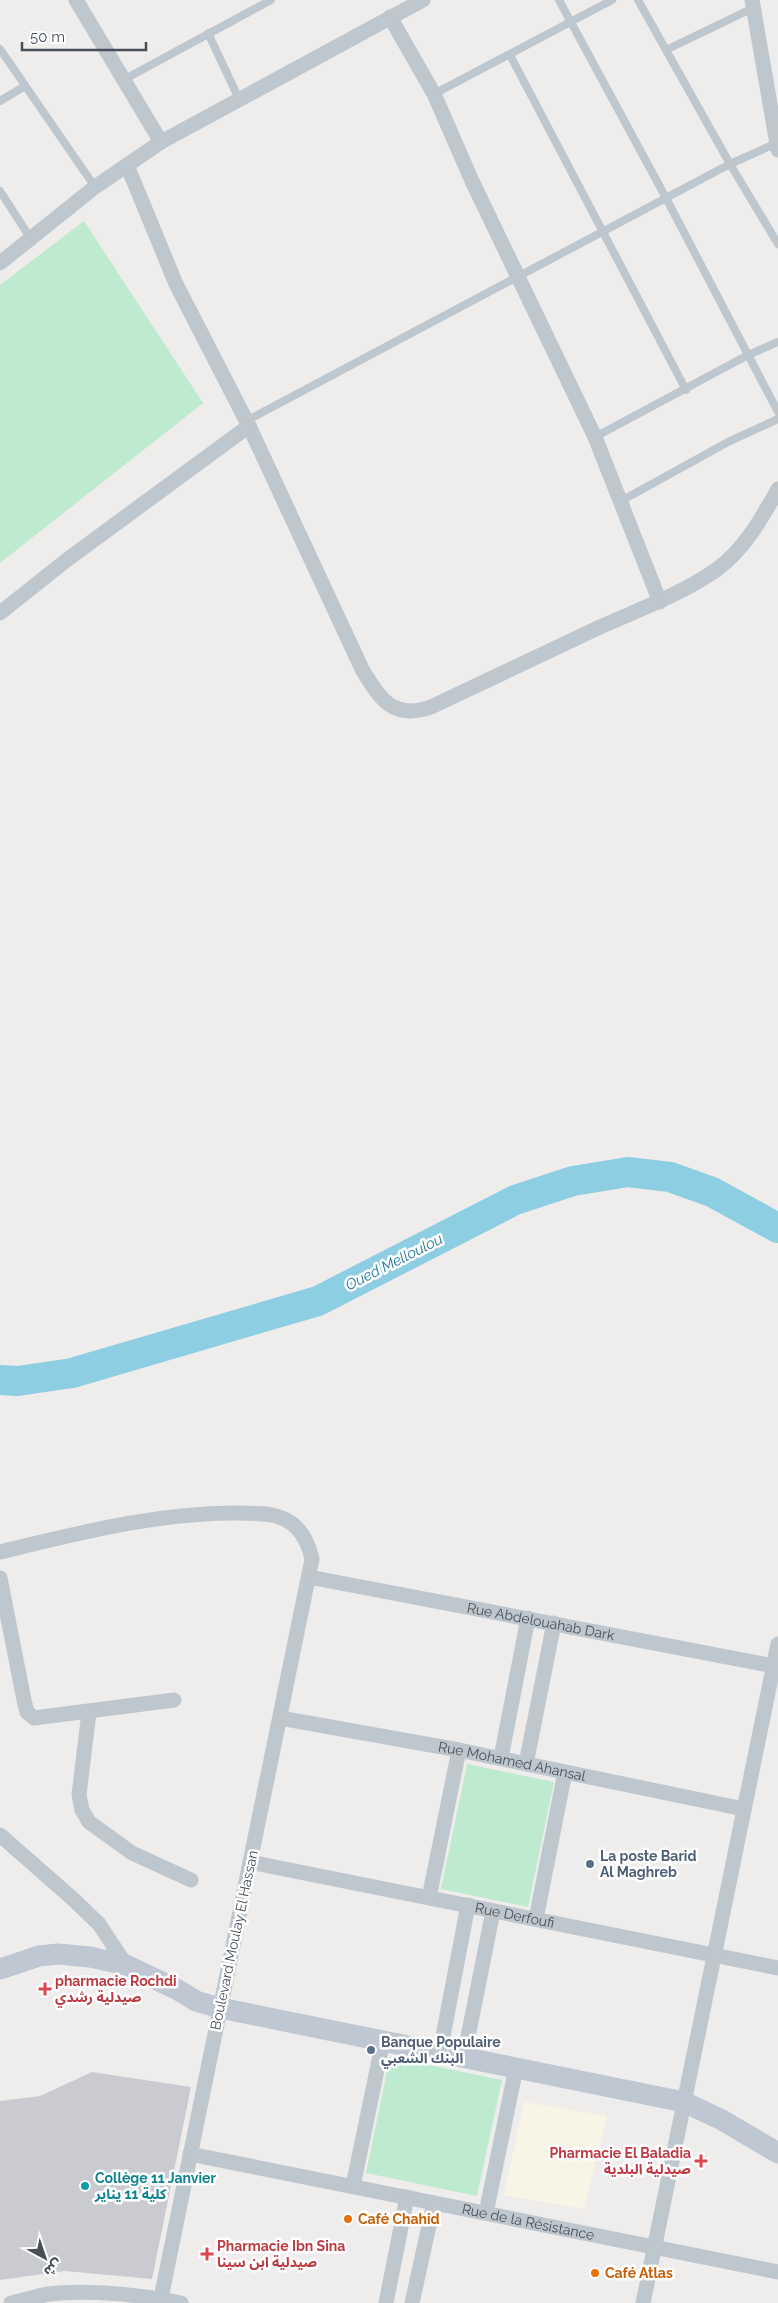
<svg xmlns="http://www.w3.org/2000/svg" width="778" height="2303" viewBox="0 0 778 2303" font-family="Raleway,'Noto Sans Arabic',sans-serif">
<style>
.commercial{fill:#f9f5e6}
.green{fill:#beead0}
.lines{fill:none;stroke-linecap:round;stroke-linejoin:round}
.river{stroke:#8ecee3;stroke-width:30}
.building{fill:#cacbd1}
.service{stroke:#bec6ce;stroke-width:8}
.minor{stroke:#bec6ce;stroke-width:15}
.secondary{stroke:#bec7d2;stroke-width:21}
.service-dot{fill:#5c6f8a;stroke:#fff;stroke-width:2}
.health-dot{fill:#e0444e;stroke:#fff;stroke-width:2}
.culture-dot{fill:#0f9aa8;stroke:#fff;stroke-width:2}
.food-dot{fill:#e8710a;stroke:#fff;stroke-width:2}
.labels{text-anchor:middle;stroke-width:5;stroke-linejoin:round;paint-order:stroke}
.street-label{font-size:14px;fill:#464f58;stroke:#fff}
.service-label{font-size:14px;font-weight:bold;fill:#4e5e75;stroke:#fff;text-anchor:start}
.health-label{font-size:14px;font-weight:bold;fill:#be3a42;stroke:#fff;text-anchor:start}
.culture-label{font-size:14px;font-weight:bold;fill:#0d838f;stroke:#fff;text-anchor:start}
.food-label{font-size:14px;font-weight:bold;fill:#c56008;stroke:#fff;text-anchor:start}
.water-label{font-size:15px;font-style:italic;fill:#187999;stroke:#fff}
</style>
<rect width="100%" height="100%" fill="#efecec"/>
<path class="commercial" d="M 524,2102 L 607,2116 L 584,2209 L 504,2195 Z"/>
<g class="green">
<path d="M 84,221 L 203,403 L 0,563 L 0,285 Z"/>
<path d="M 467,1764 L 554,1782 L 528,1907 L 441,1889 Z"/>
<path d="M 390,2057 L 502,2080 L 477,2196 L 366,2173 Z"/>
</g>
<g class="lines">
<path class="river" d="M 0,1380 L 18,1381 L 72,1373 L 318,1301 L 515,1200 L 573,1181 L 628,1172 L 670,1177 L 712,1192 L 778,1228"/>
</g>
<path class="building" d="M 92,2072 L 191,2087 L 152,2279 L 65,2271 L 0,2280 L 0,2101 L 40,2096 Z"/>
<g class="lines">
<g class="service">
<path d="M 559,0 L 666,198 L 778,412"/>
<path d="M 638,0 L 730,164 L 778,244"/>
<path d="M 208,33 L 239,99"/>
<path d="M 0,49 L 95,187"/>
<path d="M 666,50 L 753,8"/>
<path d="M 510,55 L 686,390"/>
<path d="M 125,79 L 271,0"/>
<path d="M 434,94 L 612,0"/>
<path d="M 0,101 L 25,86"/>
<path d="M 0,191 L 31,239"/>
<path d="M 246,421 L 730,164 L 777,143"/>
<path d="M 595,437 L 748,355 L 778,342"/>
<path d="M 621,501 L 728,442 L 778,419"/>
</g>
<g class="minor">
<path d="M 76,0 L 161,142"/>
<path d="M 752,0 L 778,150"/>
<path d="M 390,17 L 434,94 L 472,181 L 595,437 L 660,602"/>
<path d="M 127,165 L 176,284 L 249,426 L 362,669 C 380,700 394,720 431,707 C 488,680 544,653 600,627 C 640,609 680,595 716,570 C 744,550 762,518 778,489"/>
<path d="M 0,263 L 95,187 L 161,142 L 423,0"/>
<path d="M 0,613 L 68,559 L 249,426"/>
<path d="M 0,1552 C 79,1533 159,1512 241,1513 C 255,1514 269,1512 282,1518 C 300,1525 308,1541 312,1559 L 160,2303"/>
<path id="s1" d="M 309,1577 L 774,1666"/>
<path d="M 0,1578 L 24,1700 L 27,1712 L 34,1718 L 174,1700"/>
<path d="M 89,1712 L 79,1795 L 82,1810 L 89,1822 L 132,1853 L 191,1880"/>
<path id="s2" d="M 280,1718 L 459,1750 L 744,1809"/>
<path d="M 501,1758 L 528,1618"/>
<path d="M 526,1764 L 554,1623"/>
<path d="M 0,1835 L 73,1899 L 99,1924 L 126,1965"/>
<path id="s3" d="M 250,1862 L 778,1968"/>
<path d="M 429,1898 L 459,1750"/>
<path d="M 536,1919 L 565,1772"/>
<path d="M 440,2052 L 468,1905"/>
<path d="M 464,2057 L 493,1911"/>
<path id="s4" d="M 190,2154 L 778,2272"/>
<path d="M 353,2186 L 383,2041"/>
<path d="M 486,2213 L 516,2068"/>
<path d="M 11,2303 C 24,2300 37,2296 49,2294 C 86,2289 144,2295 181,2303"/>
<path d="M 386,2303 L 407,2197"/>
<path d="M 412,2303 L 434,2203"/>
<path d="M 643,2303 L 778,1644"/>
</g>
<path class="secondary" d="M 0,1969 L 39,1956 L 58,1954 L 90,1957 L 126,1965 L 178,1990 L 196,2001 L 220,2008 L 684,2102 L 722,2120 L 778,2153"/>
</g>
<g class="service-dot">
<circle cx="590" cy="1864" r="5"/>
<circle cx="371" cy="2050" r="5"/>
</g>
<g class="health-dot">
<path d="M42.5 1981.5h5v5h5v5h-5v5h-5v-5h-5v-5h5z"/>
<path d="M698.5 2153.5h5v5h5v5h-5v5h-5v-5h-5v-5h5z"/>
<path d="M204.5 2246.5h5v5h5v5h-5v5h-5v-5h-5v-5h5z"/>
</g>
<circle class="culture-dot" cx="85" cy="2186" r="5"/>
<g class="food-dot">
<circle cx="348" cy="2219" r="5"/>
<circle cx="595" cy="2273" r="5"/>
</g>
<g class="labels">
<g class="street-label">
<text dy="5" stroke="none"><textPath href="#s1" startOffset="236">Rue Abdelouahab Dark</textPath></text>
<text dy="5" stroke="none"><textPath href="#s2" startOffset="236">Rue Mohamed Ahansal</textPath></text>
<text dy="5" stroke="none"><textPath href="#s3" startOffset="270">Rue Derfoufi</textPath></text>
<text transform="translate(234 1940) rotate(-78)" y="5">Boulevard Moulay El Hassan</text>
<text dy="5" stroke="none"><textPath href="#s4" startOffset="345">Rue de la Résistance</textPath></text>
</g>
<g class="service-label">
<text x="600" y="1861">La poste Barid<tspan x="600" dy="16">Al Maghreb</tspan></text>
<text x="381" y="2047">Banque Populaire<tspan x="381" dy="16">البنك الشعبي</tspan></text>
</g>
<g class="health-label">
<text x="55" y="1986">pharmacie Rochdi<tspan x="55" dy="16">صيدلية رشدي</tspan></text>
<text x="691" y="2158" text-anchor="end">Pharmacie El Baladia<tspan x="691" dy="16">صيدلية البلدية</tspan></text>
<text x="217" y="2251">Pharmacie Ibn Sina<tspan x="217" dy="16">صيدلية ابن سينا</tspan></text>
</g>
<g class="culture-label">
<text x="95" y="2183">Collège 11 Janvier<tspan x="95" dy="16">كلية 11 يناير</tspan></text>
</g>
<g class="food-label">
<text x="358" y="2224">Café Chahid</text>
<text x="605" y="2278">Café Atlas</text>
</g>
<g class="water-label">
<text transform="translate(394 1262) rotate(-27)" y="5">Oued Melloulou</text>
</g>
</g>
<g transform="translate(45 2258) rotate(140)" stroke="#ffffff" stroke-width="4" paint-order="stroke">
<path d="M0-4L9 19L0 12L-9 19Z" fill="#464f58"/>
<text y="-8" font-size="14" font-weight="bold" text-anchor="middle" fill="#464f58">ش</text>
</g>
<path d="M22 42v8h124v-8" fill="none" stroke="#464f58" stroke-width="2.5"/>
<text x="30" y="42" font-size="15" fill="#464f58" stroke="#ffffff" stroke-width="4" paint-order="stroke">50 m</text>
</svg>
